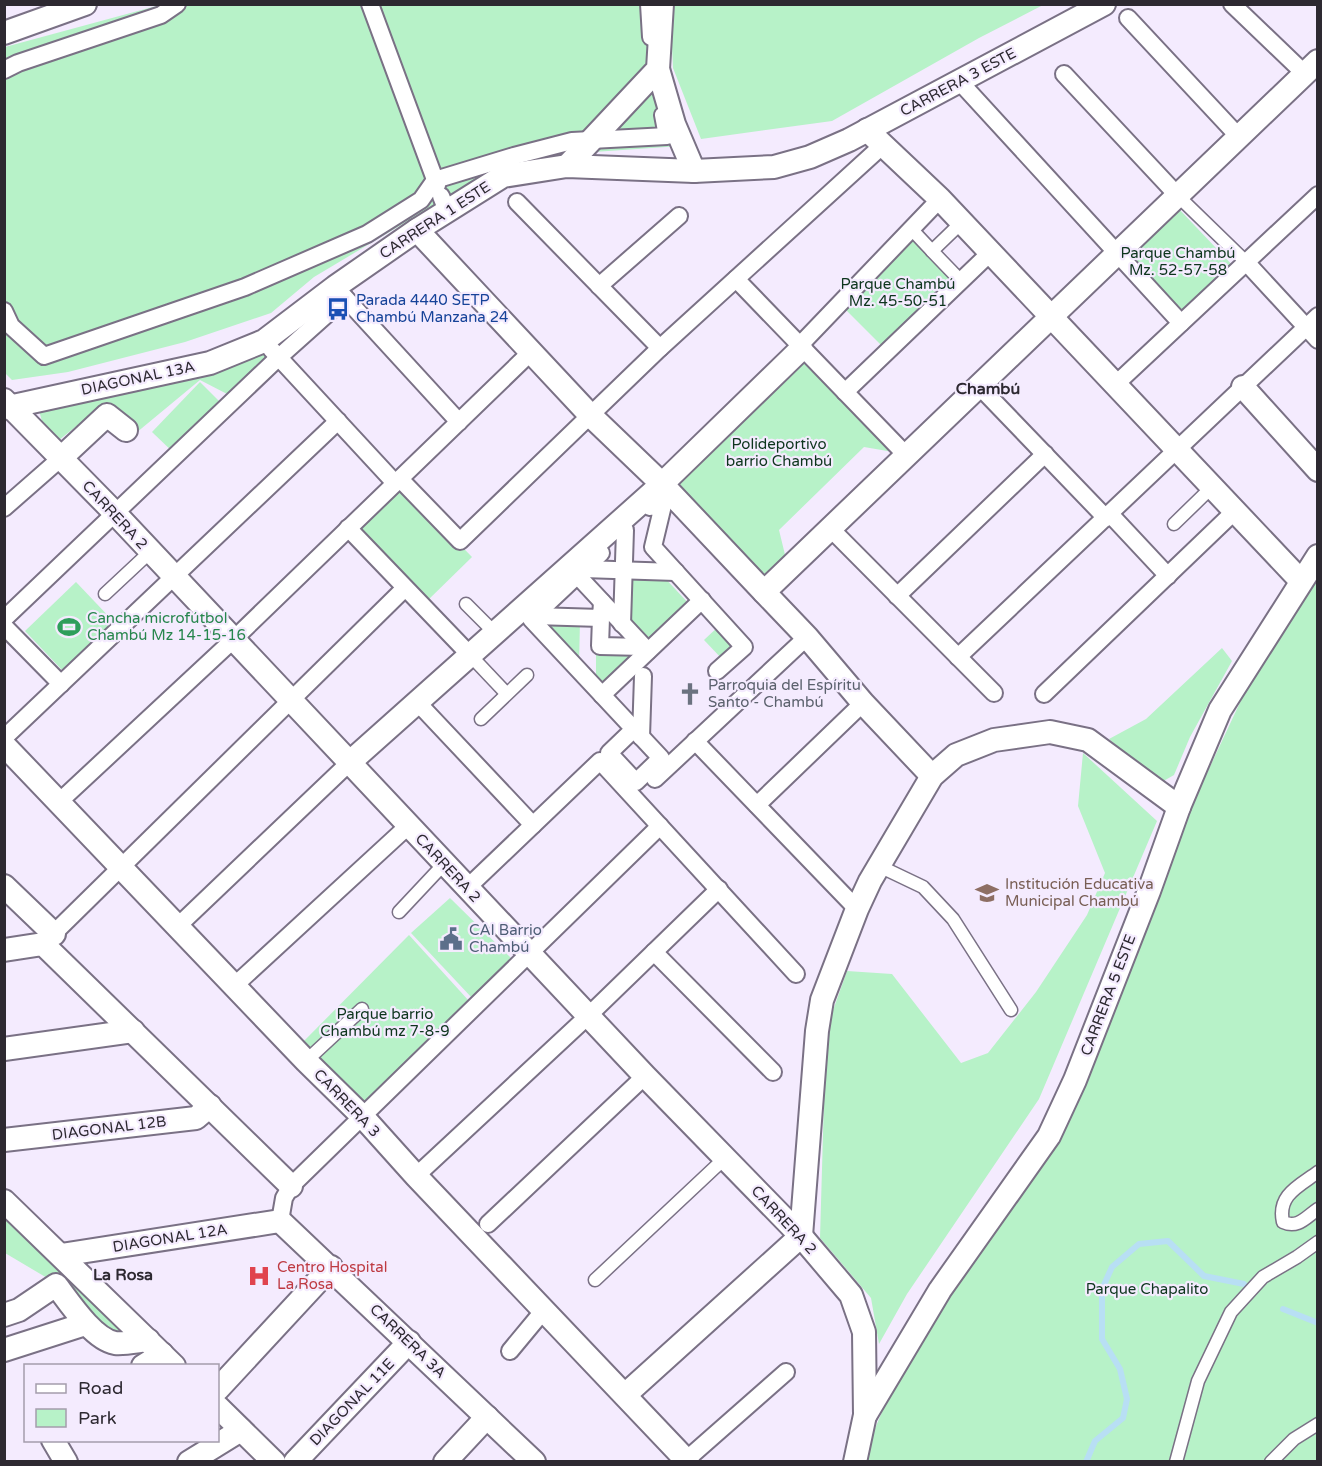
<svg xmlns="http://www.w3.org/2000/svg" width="1322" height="1466" viewBox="0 0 1322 1466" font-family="'Varela Round',sans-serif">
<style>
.green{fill:#b7f2c8}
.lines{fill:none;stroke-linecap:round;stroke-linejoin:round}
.stream{stroke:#b8dff4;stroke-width:6}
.service-casing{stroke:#7a7185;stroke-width:15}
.pedestrian-casing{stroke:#7a7185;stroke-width:20}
.minor-casing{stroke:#7a7185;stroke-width:26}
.service{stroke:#fff;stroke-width:12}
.pedestrian{stroke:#fff;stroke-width:16}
.minor{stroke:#fff;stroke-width:22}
.labels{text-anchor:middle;stroke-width:4.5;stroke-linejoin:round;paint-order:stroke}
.street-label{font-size:15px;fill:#2d2931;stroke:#f4ebfe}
.park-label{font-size:15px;fill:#0d351d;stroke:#f4ebfe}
.transit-label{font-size:15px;fill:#164399;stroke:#f4ebfe;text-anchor:start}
.leisure-label{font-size:15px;fill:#27864d;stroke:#f4ebfe;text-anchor:start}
.worship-label{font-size:15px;fill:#5b616d;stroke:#f4ebfe;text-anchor:start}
.education-label{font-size:15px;fill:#785e54;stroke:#f4ebfe;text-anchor:start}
.service-label{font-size:15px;fill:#4e5e75;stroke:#f4ebfe;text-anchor:start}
.health-label{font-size:15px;fill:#be3a42;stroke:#f4ebfe;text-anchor:start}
.neighbourhood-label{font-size:16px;font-weight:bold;fill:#2d2931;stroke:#f4ebfe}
</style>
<rect width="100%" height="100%" fill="#f4ebfe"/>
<g class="green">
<path d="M 160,5 L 662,5 L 662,68 L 695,145 L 550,155 L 433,206 L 314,277 L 271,313 L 185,342 L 68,372 L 12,380 L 5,373 L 5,47 Z"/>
<path d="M 670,5 L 1043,5 L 979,38 L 832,121 L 701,139 L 673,68 Z"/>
<path d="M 1177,207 L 1236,269 L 1181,318 L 1120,254 Z"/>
<path d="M 910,236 L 955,281 L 886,350 L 841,305 Z"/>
<path d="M 259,346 L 270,359 L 229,395 L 200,380 L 136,433 L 103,405 L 59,440 L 42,421 L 38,407 Z"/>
<path d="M 802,354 L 899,453 L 864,447 L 779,530 L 787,563 L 765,585 L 668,482 Z"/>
<path d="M 200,382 L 223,405 L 175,454 L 152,432 Z"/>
<path d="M 400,483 L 472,557 L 425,603 L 353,529 Z"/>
<path d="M 1317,566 L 1317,1461 L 864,1462 L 866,1450 L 897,1376 L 1019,1175 L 1258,664 Z"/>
<path d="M 627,574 L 663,576 L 690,605 L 651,643 L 626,616 Z"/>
<path d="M 76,582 L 114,622 L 63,671 L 25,631 Z"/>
<path d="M 538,620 L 580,621 L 579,664 Z"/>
<path d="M 720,625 L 739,647 L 724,661 L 704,640 Z"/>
<path d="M 1222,648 L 1232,661 L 1190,737 L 1174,775 L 1160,783 L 1109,739 L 1146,719 Z"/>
<path d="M 596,649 L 639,654 L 602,688 L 596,682 Z"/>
<path d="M 1083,753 L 1157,821 L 1039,1099 L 907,1294 L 879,1344 L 871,1298 L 820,1238 L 826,1030 L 847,971 L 892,974 L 961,1063 L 988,1053 L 1036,992 L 1087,915 L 1105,873 L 1078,806 Z"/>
<path d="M 450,898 L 513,960 L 472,998 L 411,933 Z"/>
<path d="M 409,935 L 469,1001 L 364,1106 L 301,1044 Z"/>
<path d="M 4,1217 L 130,1336 L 114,1339 L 64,1288 L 5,1253 Z"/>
</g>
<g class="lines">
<g class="stream">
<path d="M 1283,1309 L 1318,1323"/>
<path d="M 1086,1462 L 1095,1441 L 1123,1418 L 1127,1399 L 1120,1369 L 1102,1339 L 1102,1289 L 1112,1267 L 1139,1244 L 1168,1241 L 1204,1276 L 1244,1284"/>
</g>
<g class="service-casing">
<g id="service">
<path d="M 1178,196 L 1246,262"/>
<path d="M 916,234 L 932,251"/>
<path d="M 958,278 L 932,251 L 961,223"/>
<path d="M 1174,524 L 1213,486"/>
<path d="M 105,594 L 150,552"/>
<path d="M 466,604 L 495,633"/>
<path d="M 470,655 L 506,693"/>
<path d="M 481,719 L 527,675"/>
<path d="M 879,866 L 923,887 L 953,919 L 1011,1010"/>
<path d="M 399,912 L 444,864"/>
<path d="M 306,1061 L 362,1009"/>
<path d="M 1318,1172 C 1299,1186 1277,1195 1283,1222 C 1298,1229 1306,1217 1318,1209"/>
<path d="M 595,1280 L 725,1158"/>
<path d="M 1176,1462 L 1198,1381 L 1231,1312 L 1263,1277 L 1297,1257 L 1318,1242"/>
<path d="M 1271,1462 L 1294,1439 L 1318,1424"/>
</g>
</g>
<g class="pedestrian-casing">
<g id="pedestrian">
<path d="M 370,4 L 437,185"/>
<path d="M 649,4 L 651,37"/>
<path d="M 1232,4 L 1305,74"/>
<path d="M 1128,18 L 1239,137"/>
<path d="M 4,70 L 18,63 L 161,15 L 177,4"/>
<path d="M 1064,74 L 1178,196"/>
<path d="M 960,82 L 1181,323"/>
<path d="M 441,196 L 447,211"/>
<path d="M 517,202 L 660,348"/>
<path d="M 1246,262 L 1318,340"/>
<path d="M 736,279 L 906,455"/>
<path d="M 599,286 L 679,216"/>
<path d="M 338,290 L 459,422"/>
<path d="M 4,311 L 11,326 L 44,356 L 245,287 L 367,234 L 421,200 L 435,180 L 514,156 L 572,141 L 667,136 L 663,115"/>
<path d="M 271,349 L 395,483"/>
<path d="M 801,349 L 800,345 L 940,199"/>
<path d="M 1116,384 L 1318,195"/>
<path d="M 979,386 L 1106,518"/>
<path d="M 845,392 L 990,253"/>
<path d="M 400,479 L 460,541 L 660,348 L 883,145"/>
<path d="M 650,507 L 660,499 L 664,501 L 653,547 L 744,647 L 717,671"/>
<path d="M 4,508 L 61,458"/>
<path d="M 1110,514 L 1168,576"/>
<path d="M 348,528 L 470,655"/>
<path d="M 830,528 L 994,693"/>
<path d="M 601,553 L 531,619 L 661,758 L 636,782 L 609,753 L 634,729"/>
<path d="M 583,569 L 676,572"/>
<path d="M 577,575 L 648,651"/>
<path d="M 897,596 L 1045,454"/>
<path d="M 534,616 L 601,618 L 602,602"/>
<path d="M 601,618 L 600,646 L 644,647"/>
<path d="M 4,619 L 279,357 L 345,298"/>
<path d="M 622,624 L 625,530"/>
<path d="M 4,626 L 61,684"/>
<path d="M 958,657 L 1318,316"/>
<path d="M 1044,694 L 1236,510"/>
<path d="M 602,695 L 702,600"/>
<path d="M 418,703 L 533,825"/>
<path d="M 641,737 L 643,676"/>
<path d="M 4,738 L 338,421"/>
<path d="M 695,741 L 857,909"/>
<path d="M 655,779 L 807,637"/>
<path d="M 59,802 L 233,640 L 531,352"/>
<path d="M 757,805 L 863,703"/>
<path d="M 467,888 L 600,761 L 796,974"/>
<path d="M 178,926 L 349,763"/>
<path d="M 46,941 L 405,588"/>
<path d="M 654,952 L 773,1072"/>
<path d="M 234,986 L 408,826"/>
<path d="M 416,1176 L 588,1016 L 719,889"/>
<path d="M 280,1221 L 284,1198 L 291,1186 L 660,826"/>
<path d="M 488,1224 L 645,1076"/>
<path d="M 510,1351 L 539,1316"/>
<path d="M 686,1460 L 786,1372"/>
</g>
</g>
<g class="minor-casing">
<g id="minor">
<path d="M 4,33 L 85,4"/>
<path d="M 658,69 L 674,124 L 694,171"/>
<path d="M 867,130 L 940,199 L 1301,581"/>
<path d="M 567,166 L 658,69 L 662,4"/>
<path d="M 417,230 L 590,415 L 662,484 L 764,592 L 807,637 L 863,703 L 932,776"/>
<path d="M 1243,387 L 1318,470"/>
<path d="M 4,400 L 110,508 L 645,1076 L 801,1236 L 851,1295 L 864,1332 L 865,1415 L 855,1462"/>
<path d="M 4,408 L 210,363 L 264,341 L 335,287 L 417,230 L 503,176 L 567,166 L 694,171 L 774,167 L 810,157 L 849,140 L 1104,4"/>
<path d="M 61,458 L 107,415 L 126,430"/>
<path d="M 764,592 L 1318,61"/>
<path d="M 4,745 L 306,1061 L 363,1117 L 416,1176 L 688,1462"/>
<path d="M 349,763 L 662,484 L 801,349"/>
<path d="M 4,886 L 54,934"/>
<path d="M 4,950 L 43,944 L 291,1186"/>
<path d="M 4,1049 L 133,1031"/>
<path d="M 4,1140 L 196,1118 L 210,1106"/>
<path d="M 4,1201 L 174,1366"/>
<path d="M 61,1255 L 280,1221 L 534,1462"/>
<path d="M 4,1315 L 19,1310 L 56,1285 C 69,1302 93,1339 115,1343 C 125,1344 138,1341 148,1340"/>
<path d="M 4,1350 L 85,1324"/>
<path d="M 143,1366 L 162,1354"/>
<path d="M 218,1389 L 331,1267"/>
<path d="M 625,1395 L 801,1236 L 817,1031 L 822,1000 L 857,909 L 870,881 L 932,776 L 956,755 L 994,740 L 1050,732 L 1088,740 L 1179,807"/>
<path d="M 218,1407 L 274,1462"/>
<path d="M 866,1414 L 940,1290 L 1049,1136 L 1075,1080 L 1149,891 L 1179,807 L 1220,710 L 1318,556"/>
<path d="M 53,1440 L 66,1462"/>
<path d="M 189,1462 L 241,1430"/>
<path d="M 295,1462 L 409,1342"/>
<path d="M 445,1462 L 487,1417"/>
</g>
</g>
<use href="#service" class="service"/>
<use href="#pedestrian" class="pedestrian"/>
<use href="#minor" class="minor"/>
</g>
<defs>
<g id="bus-bare" transform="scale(1.8)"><path d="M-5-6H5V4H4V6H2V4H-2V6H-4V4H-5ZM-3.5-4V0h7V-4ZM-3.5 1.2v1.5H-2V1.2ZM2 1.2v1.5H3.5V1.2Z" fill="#1a4fb4" stroke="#f4ebfe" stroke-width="2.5" paint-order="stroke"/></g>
<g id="stadium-bare" transform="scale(1.8)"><path d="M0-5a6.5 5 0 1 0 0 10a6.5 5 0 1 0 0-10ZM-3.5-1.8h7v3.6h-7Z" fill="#2e9e5b" stroke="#f4ebfe" stroke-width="2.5" paint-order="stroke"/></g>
<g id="church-bare" transform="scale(1.8)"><path d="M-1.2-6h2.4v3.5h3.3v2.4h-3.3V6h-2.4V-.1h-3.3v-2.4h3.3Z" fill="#6b7280" stroke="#f4ebfe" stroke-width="2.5" paint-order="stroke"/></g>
<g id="school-bare" transform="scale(1.8)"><path d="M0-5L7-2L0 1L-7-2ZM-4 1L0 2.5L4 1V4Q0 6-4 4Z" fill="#8d6e63" stroke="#f4ebfe" stroke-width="2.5" paint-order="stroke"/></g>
<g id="civic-bare" transform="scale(1.8)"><path d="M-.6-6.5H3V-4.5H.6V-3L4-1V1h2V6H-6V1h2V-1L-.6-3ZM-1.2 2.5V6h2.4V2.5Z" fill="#5c6f8a" stroke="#f4ebfe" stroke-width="2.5" paint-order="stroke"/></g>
<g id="hospital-bare" transform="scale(1.8)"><path d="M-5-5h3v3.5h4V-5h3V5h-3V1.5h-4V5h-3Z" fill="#e0444e" stroke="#f4ebfe" stroke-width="2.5" paint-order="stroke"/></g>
</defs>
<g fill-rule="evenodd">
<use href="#bus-bare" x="338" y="309"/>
<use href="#stadium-bare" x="69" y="627"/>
<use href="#church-bare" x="690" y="694"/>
<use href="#school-bare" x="987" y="893"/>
<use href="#civic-bare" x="451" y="939"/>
<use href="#hospital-bare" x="259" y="1276"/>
</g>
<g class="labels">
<g class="street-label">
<text transform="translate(958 82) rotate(-28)" y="5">CARRERA 3 ESTE</text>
<text transform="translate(435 220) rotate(-33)" y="5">CARRERA 1 ESTE</text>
<text transform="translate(138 378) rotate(-12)" y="5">DIAGONAL 13A</text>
<text transform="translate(115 515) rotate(47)" y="5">CARRERA 2</text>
<text transform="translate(448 868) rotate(47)" y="5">CARRERA 2</text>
<text transform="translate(1108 995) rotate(-69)" y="5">CARRERA 5 ESTE</text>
<text transform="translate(347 1103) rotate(46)" y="5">CARRERA 3</text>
<text transform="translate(109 1128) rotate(-7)" y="5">DIAGONAL 12B</text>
<text transform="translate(784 1220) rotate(47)" y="5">CARRERA 2</text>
<text transform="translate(170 1238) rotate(-9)" y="5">DIAGONAL 12A</text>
<text transform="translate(408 1341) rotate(44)" y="5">CARRERA 3A</text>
<text transform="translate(352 1402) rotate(-46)" y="5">DIAGONAL 11E</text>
</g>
<g class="park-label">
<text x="1178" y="258">Parque Chambú<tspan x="1178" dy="17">Mz. 52-57-58</tspan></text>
<text x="898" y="289">Parque Chambú<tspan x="898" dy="17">Mz. 45-50-51</tspan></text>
<text x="779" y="449">Polideportivo<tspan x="779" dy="17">barrio Chambú</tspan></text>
<text x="385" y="1019">Parque barrio<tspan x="385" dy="17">Chambú mz 7-8-9</tspan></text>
<text x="1147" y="1294">Parque Chapalito</text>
</g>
<g class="transit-label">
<text x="356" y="305">Parada 4440 SETP<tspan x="356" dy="17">Chambú Manzana 24</tspan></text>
</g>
<g class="leisure-label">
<text x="87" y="623">Cancha microfútbol<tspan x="87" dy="17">Chambú Mz 14-15-16</tspan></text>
</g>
<g class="worship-label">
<text x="708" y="690">Parroquia del Espíritu<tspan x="708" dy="17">Santo - Chambú</tspan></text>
</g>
<g class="education-label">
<text x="1005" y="889">Institución Educativa<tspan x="1005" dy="17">Municipal Chambú</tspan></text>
</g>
<g class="service-label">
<text x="469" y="935">CAI Barrio<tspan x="469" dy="17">Chambú</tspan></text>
</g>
<g class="health-label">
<text x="277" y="1272">Centro Hospital<tspan x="277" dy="17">La Rosa</tspan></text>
</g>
<g class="neighbourhood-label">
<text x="988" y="394">Chambú</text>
<text x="123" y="1280">La Rosa</text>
</g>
</g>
<rect width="1322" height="1466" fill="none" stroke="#2d2931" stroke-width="12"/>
<rect x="24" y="1364" width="195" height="78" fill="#f4ebfe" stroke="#a49dac" stroke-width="1.5"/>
<rect x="36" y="1384" width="30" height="9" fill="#ffffff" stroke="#a49dac" stroke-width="1.5"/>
<text x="78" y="1394" font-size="18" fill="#2d2931">Road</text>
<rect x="36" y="1409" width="30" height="18" fill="#b7f2c8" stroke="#a49dac" stroke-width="1.5"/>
<text x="78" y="1424" font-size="18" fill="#2d2931">Park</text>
</svg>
